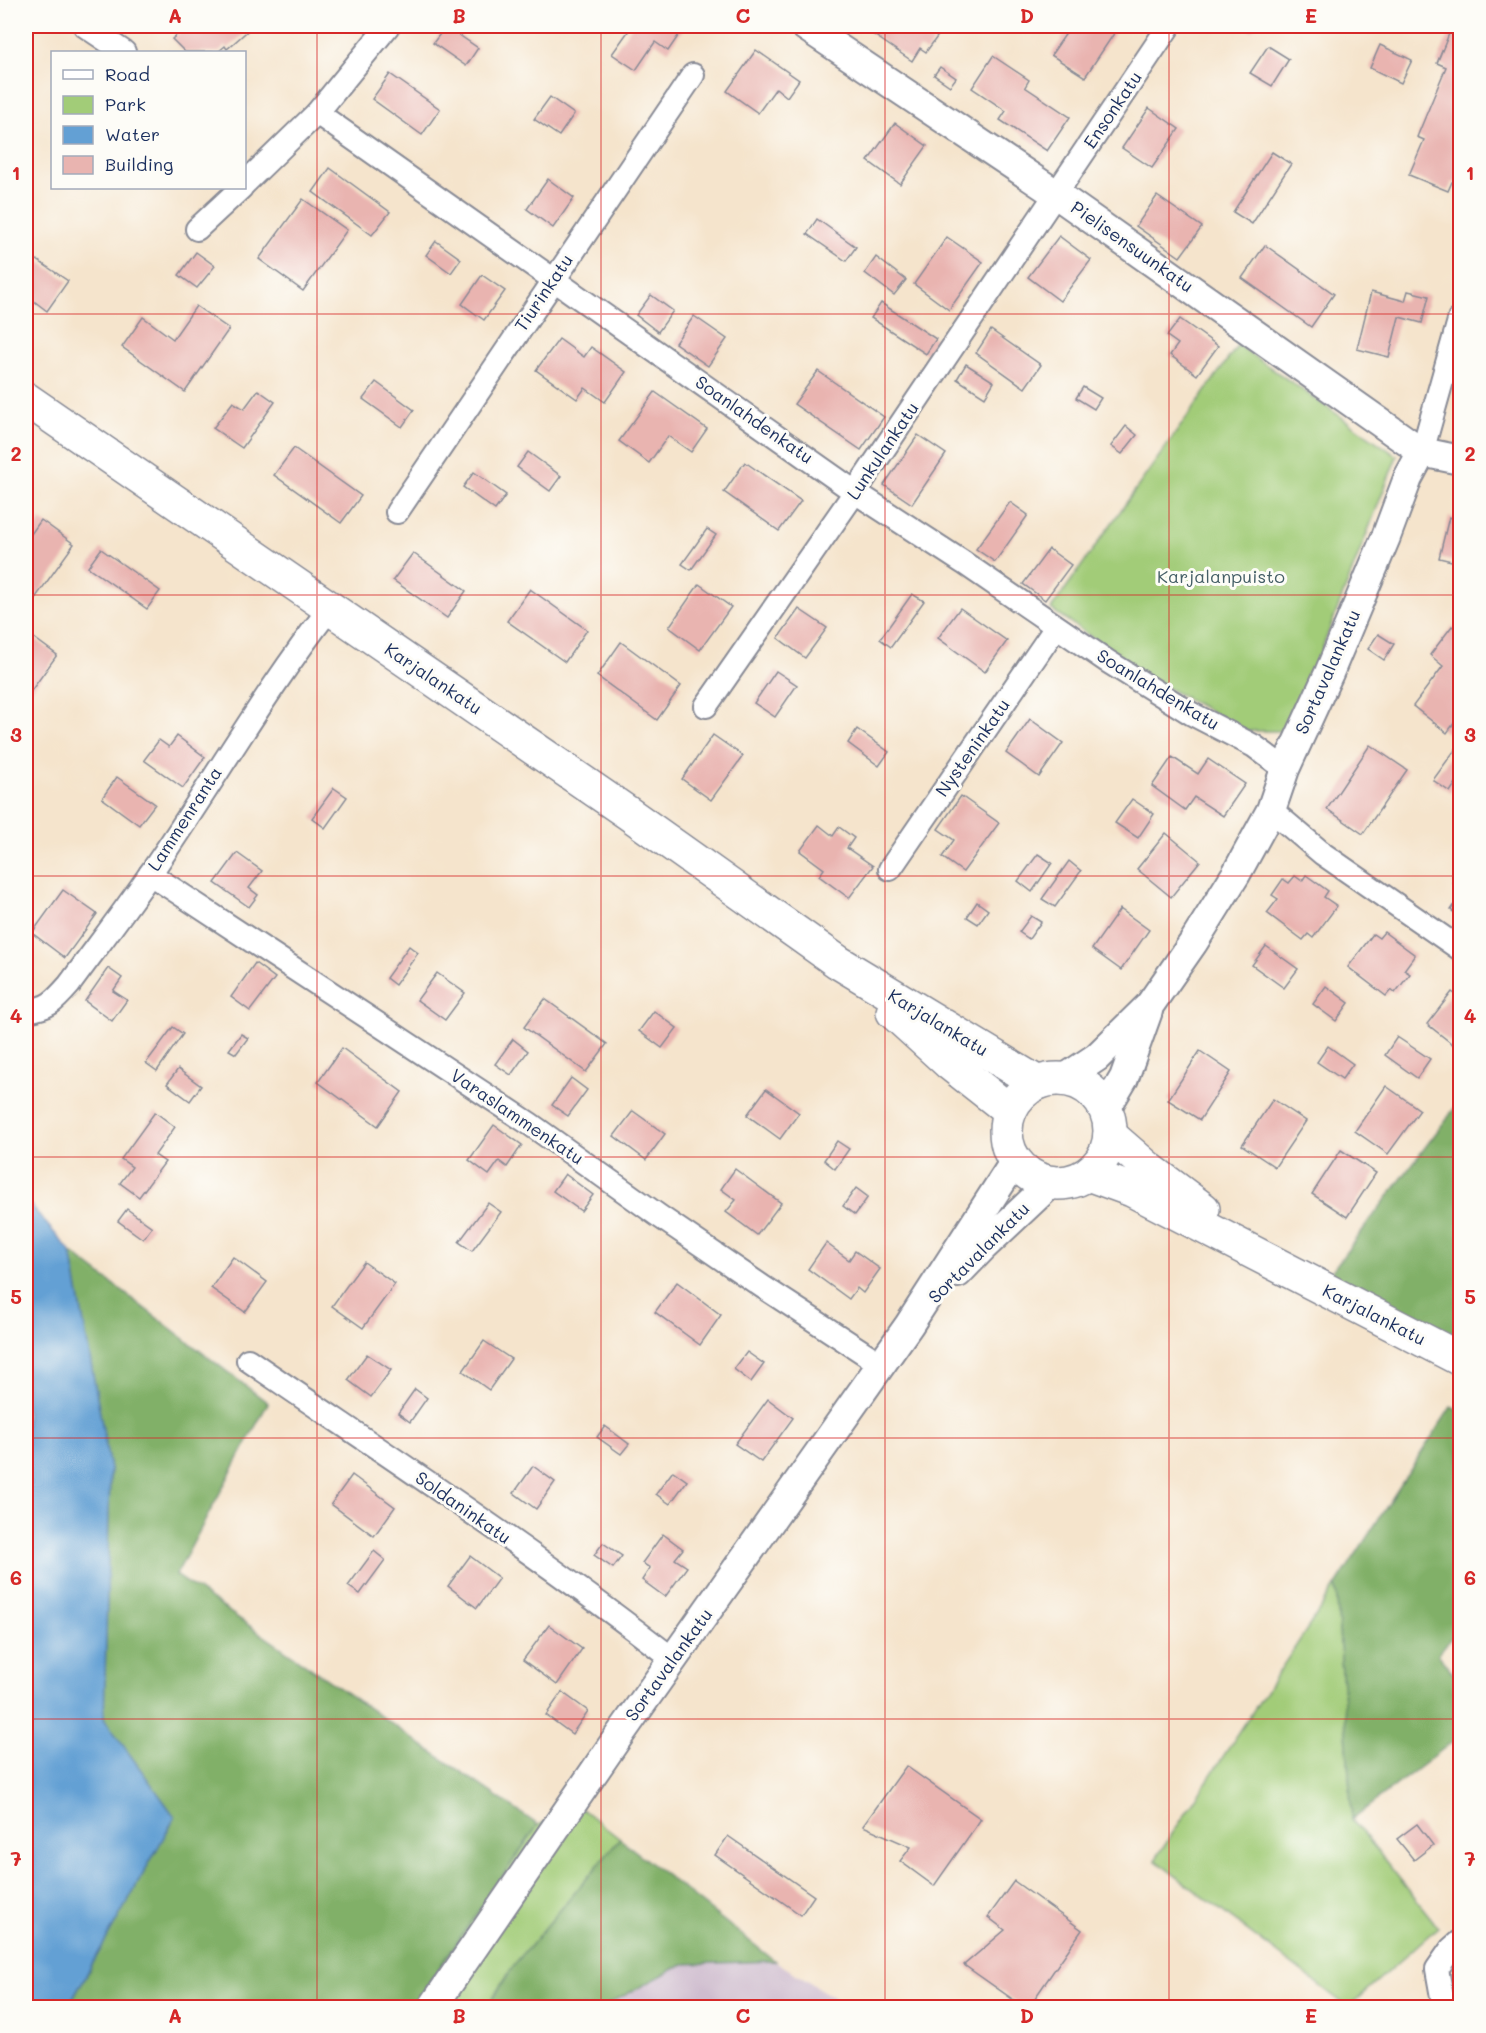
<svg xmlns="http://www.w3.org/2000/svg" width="1486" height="2033" viewBox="0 0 1486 2033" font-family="Mali,sans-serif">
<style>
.industrial{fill:#cfbdcf}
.green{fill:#a2cc78;stroke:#5e7e6b;stroke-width:1.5}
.forest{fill:#81b068;stroke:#4e7063;stroke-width:1.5}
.water{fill:#63a0d4;stroke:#3f6899;stroke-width:1.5}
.building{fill:#e9b4b0}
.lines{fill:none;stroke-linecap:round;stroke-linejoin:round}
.minor-casing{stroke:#888a95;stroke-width:26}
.tertiary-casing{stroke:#888a95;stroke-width:32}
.primary-casing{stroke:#888a95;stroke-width:36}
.minor{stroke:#fff;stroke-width:22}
.tertiary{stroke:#fff;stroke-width:28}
.primary{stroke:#fff;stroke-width:33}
.grid{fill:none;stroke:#d62828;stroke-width:1.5;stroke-opacity:0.55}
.labels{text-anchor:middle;stroke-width:6;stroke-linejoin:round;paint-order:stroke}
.street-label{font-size:18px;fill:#1b2f5e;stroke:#fdfcf7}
.park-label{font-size:18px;fill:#445e66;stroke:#fdfcf7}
.neatline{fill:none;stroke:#d62828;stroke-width:2}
.grid-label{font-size:20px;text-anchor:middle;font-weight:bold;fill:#d62828}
</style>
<rect width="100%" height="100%" fill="#fdfcf7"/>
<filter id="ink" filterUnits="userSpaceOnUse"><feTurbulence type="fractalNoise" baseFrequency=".0167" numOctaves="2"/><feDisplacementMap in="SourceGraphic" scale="12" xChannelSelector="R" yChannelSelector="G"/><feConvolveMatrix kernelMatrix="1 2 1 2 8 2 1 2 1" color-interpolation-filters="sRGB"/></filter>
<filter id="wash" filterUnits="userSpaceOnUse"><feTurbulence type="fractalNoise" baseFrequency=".008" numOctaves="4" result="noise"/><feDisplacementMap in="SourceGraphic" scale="24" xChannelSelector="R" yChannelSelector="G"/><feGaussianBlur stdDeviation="1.35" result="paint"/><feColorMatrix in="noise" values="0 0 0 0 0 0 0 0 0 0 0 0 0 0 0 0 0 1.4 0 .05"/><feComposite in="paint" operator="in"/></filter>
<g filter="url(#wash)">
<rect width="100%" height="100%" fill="#f5e4cc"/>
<path class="industrial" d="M 775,1961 L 849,2007 L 603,2008 L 683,1964 Z"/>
<g class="green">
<path d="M 1238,345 L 1397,456 L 1290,731 L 1247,731 L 1156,682 L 1051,609 Z"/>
<path d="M 1336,1585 L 1352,1819 L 1438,1927 L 1348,2007 L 1155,1860 Z"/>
<path d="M 582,1809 L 620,1839 L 514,1965 L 487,2007 L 412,2008 L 538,1825 Z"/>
</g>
<g class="forest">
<path d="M 1460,1101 L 1460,1350 L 1325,1280 Z"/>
<path d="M 71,1252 L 268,1403 L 176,1575 L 538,1825 L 412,2007 L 68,2008 L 175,1817 L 104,1719 L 110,1469 Z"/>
<path d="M 1451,1407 L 1460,1411 L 1460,1627 L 1438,1654 L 1460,1682 L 1460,1736 L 1352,1819 L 1336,1585 Z"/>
<path d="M 620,1839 L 775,1961 L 683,1964 L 603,2007 L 487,2007 L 514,1965 Z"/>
</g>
<path class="water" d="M 26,1200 L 71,1252 L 110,1469 L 104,1719 L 175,1817 L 68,2007 L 26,2007 Z"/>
<g id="blocks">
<g class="building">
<path d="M 187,26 L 253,26 L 227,49 L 225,46 L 218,52 L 185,52 L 172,39 Z"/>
<path d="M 446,26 L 478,48 L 466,66 L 433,43 Z"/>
<path d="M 632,26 L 685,26 L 668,51 L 655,42 L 636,70 L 612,54 Z"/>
<path d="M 861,26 L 945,26 L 926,52 L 920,48 L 912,61 Z"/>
<path d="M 1071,26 L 1119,26 L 1085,77 L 1051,55 Z"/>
<path d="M 1243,26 L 1256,26 L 1252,31 Z"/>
<path d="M 1443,26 L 1460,26 L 1460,176 L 1457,184 L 1452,182 L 1448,191 L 1409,175 L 1424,140 L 1417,137 L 1446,67 L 1437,63 L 1451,29 Z"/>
<path d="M 1380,45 L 1412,60 L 1401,83 L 1370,68 Z"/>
<path d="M 1268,46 L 1289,59 L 1272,86 L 1250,73 Z"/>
<path d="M 756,50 L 799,80 L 787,97 L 776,88 L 758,113 L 727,91 Z"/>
<path d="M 993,56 L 1029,80 L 1025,87 L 1070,117 L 1047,151 L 1000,120 L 1006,111 L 972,88 Z"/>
<path d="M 940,67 L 956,78 L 950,86 L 934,75 Z"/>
<path d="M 390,74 L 440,109 L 422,135 L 372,99 Z"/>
<path d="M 550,97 L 574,114 L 559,136 L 534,119 Z"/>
<path d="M 1149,108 L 1179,129 L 1152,168 L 1122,148 Z"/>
<path d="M 895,123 L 927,146 L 900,184 L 868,161 Z"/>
<path d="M 1272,152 L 1291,164 L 1252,224 L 1233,212 Z"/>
<path d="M 330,168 L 390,212 L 372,235 L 313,192 Z"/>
<path d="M 548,179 L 574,198 L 553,228 L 527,209 Z"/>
<path d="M 1157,196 L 1202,227 L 1180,257 L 1136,226 Z"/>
<path d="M 303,199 L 347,230 L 303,291 L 259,259 Z"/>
<path d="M 817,219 L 856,247 L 846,261 L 807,234 Z"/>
<path d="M 1059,236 L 1091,260 L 1060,301 L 1028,277 Z"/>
<path d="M 947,237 L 983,262 L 949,310 L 914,284 Z"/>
<path d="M 436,241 L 461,259 L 451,273 L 426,255 Z"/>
<path d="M 1265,245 L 1334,294 L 1311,327 L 1242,278 Z"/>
<path d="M 196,252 L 215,266 L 197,288 L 179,275 Z"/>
<path d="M 876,257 L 906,280 L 894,295 L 865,273 Z"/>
<path d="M 34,258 L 68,281 L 47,311 L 26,295 L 26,270 Z"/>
<path d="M 482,275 L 505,291 L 484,320 L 462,304 Z"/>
<path d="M 1408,291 L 1429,296 L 1422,323 L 1399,317 L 1389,357 L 1357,349 L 1371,292 L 1405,301 Z"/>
<path d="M 651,295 L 673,311 L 658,332 L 636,315 Z"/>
<path d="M 881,303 L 936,339 L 926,354 L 871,318 Z"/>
<path d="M 196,306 L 229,329 L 185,392 L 122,347 L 143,317 L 173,339 Z"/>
<path d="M 694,316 L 727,339 L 708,366 L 675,343 Z"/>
<path d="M 1180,319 L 1218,346 L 1197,375 L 1170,355 L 1178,344 L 1167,336 Z"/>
<path d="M 991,330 L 1041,365 L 1025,388 L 976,353 Z"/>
<path d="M 559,339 L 584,357 L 591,347 L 626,372 L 605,402 L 585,388 L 577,399 L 536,370 Z"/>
<path d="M 966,364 L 994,382 L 985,397 L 957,379 Z"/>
<path d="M 818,371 L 884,417 L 861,450 L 794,404 Z"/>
<path d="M 376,382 L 414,410 L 402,427 L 363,399 Z"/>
<path d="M 1083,387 L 1101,398 L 1094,409 L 1076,398 Z"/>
<path d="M 258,390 L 275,402 L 242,448 L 213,428 L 233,402 L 244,409 Z"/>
<path d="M 655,392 L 707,429 L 691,452 L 668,436 L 649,463 L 619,441 Z"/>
<path d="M 1126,426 L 1137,435 L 1122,454 L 1111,446 Z"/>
<path d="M 918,435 L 946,454 L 912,504 L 884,485 Z"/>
<path d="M 294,448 L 361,496 L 341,523 L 274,475 Z"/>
<path d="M 528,452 L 561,476 L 550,491 L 517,467 Z"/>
<path d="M 745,462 L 801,501 L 779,531 L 724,492 Z"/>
<path d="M 474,472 L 506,495 L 495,510 L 463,487 Z"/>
<path d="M 1010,502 L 1028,515 L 995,562 L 976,549 Z"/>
<path d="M 1449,517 L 1460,520 L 1460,563 L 1439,558 Z"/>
<path d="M 41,520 L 74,544 L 26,611 L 26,541 Z"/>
<path d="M 707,529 L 716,535 L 691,570 L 682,564 Z"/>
<path d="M 101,549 L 160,591 L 147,609 L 88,567 Z"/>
<path d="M 1049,549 L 1071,565 L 1045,600 L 1023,584 Z"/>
<path d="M 413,553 L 466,591 L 447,618 L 393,580 Z"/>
<path d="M 699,584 L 731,607 L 700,650 L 669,627 Z"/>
<path d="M 530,589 L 587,630 L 565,662 L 507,621 Z"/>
<path d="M 912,594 L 924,601 L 891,647 L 880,639 Z"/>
<path d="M 960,608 L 1007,641 L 985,672 L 938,638 Z"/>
<path d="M 799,609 L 827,628 L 805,658 L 778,638 Z"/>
<path d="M 1452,626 L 1460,632 L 1460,715 L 1447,733 L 1413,706 L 1443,666 L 1430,655 Z"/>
<path d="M 26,632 L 57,655 L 26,698 Z"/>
<path d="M 1378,634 L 1394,644 L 1384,660 L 1368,649 Z"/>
<path d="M 621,642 L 681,686 L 657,720 L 597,676 Z"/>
<path d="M 776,671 L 797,685 L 775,717 L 754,703 Z"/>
<path d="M 1030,719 L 1063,743 L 1039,777 L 1006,753 Z"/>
<path d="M 857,729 L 889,752 L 879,766 L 848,743 Z"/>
<path d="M 713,735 L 743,756 L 711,800 L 682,779 Z"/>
<path d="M 177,736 L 205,757 L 183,788 L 144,760 L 159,740 L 169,747 Z"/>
<path d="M 1370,745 L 1407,770 L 1363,834 L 1327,809 Z"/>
<path d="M 1457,747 L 1460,749 L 1460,777 L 1450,792 L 1433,780 Z"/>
<path d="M 1172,757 L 1198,774 L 1208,759 L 1245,784 L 1223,816 L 1194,797 L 1185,810 L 1152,786 Z"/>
<path d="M 117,777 L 155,804 L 139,825 L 102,798 Z"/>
<path d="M 334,788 L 347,797 L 325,828 L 312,818 Z"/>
<path d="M 961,796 L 999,823 L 963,872 L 942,857 L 954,840 L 938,829 Z"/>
<path d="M 1132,799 L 1154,814 L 1138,838 L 1115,823 Z"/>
<path d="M 819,825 L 833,836 L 839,827 L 854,838 L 847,848 L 873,866 L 849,898 L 819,876 L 824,869 L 800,851 Z"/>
<path d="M 1166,833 L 1200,861 L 1171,897 L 1137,869 Z"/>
<path d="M 237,853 L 262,871 L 249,888 L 258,895 L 249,907 L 215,883 Z"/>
<path d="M 1038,854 L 1052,863 L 1032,892 L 1018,881 Z"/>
<path d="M 1069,861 L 1081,871 L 1055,907 L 1042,899 Z"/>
<path d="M 1460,872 L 1460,888 L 1453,883 Z"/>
<path d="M 1306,875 L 1328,891 L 1324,897 L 1337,906 L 1313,938 L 1308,934 L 1303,940 L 1267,913 L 1278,899 L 1272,895 L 1283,879 L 1289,883 L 1295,876 L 1302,881 Z"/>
<path d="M 63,890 L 97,914 L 65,958 L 32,933 Z"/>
<path d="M 1460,897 L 1460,917 L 1451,910 Z"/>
<path d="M 977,902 L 988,910 L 978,924 L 967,917 Z"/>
<path d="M 1120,909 L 1149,930 L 1121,970 L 1092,949 Z"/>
<path d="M 1031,916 L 1041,922 L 1029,939 L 1019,932 Z"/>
<path d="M 1384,932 L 1415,955 L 1404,970 L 1410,974 L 1395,993 L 1391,990 L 1386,996 L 1348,967 L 1373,934 L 1379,938 Z"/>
<path d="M 409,946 L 418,953 L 395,985 L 386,978 Z"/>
<path d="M 1266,946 L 1298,969 L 1284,988 L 1252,965 Z"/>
<path d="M 255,963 L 275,978 L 250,1011 L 231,997 Z"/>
<path d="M 108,968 L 122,978 L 113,991 L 127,1000 L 112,1021 L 85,1001 Z"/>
<path d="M 437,973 L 465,993 L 445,1020 L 417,1000 Z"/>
<path d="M 1326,986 L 1349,1003 L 1336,1021 L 1313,1004 Z"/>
<path d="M 1452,992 L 1458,996 L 1460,993 L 1460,1050 L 1427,1024 Z"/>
<path d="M 545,999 L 607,1044 L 586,1072 L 524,1027 Z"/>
<path d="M 654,1011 L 677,1028 L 662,1048 L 639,1031 Z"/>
<path d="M 173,1027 L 183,1034 L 157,1071 L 146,1063 Z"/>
<path d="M 241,1034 L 248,1038 L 236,1054 L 229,1050 Z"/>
<path d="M 1397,1037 L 1430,1059 L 1417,1078 L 1385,1055 Z"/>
<path d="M 513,1039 L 528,1051 L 511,1075 L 495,1064 Z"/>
<path d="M 1328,1046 L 1353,1064 L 1342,1079 L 1317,1062 Z"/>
<path d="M 342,1048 L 402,1092 L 378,1126 L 318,1082 Z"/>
<path d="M 1200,1051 L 1231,1072 L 1200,1120 L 1168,1100 Z"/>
<path d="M 178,1069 L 201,1086 L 190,1101 L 167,1084 Z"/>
<path d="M 571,1078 L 587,1090 L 568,1116 L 552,1105 Z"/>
<path d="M 1386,1086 L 1420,1110 L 1388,1154 L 1355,1131 Z"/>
<path d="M 766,1089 L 799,1113 L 780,1139 L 747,1115 Z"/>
<path d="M 1273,1099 L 1306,1121 L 1275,1167 L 1242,1145 Z"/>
<path d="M 633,1111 L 665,1134 L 646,1160 L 614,1136 Z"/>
<path d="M 155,1112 L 175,1127 L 155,1155 L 165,1162 L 139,1197 L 120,1183 L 132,1167 L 121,1159 Z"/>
<path d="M 494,1125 L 522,1145 L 507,1167 L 499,1161 L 489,1175 L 469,1160 Z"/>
<path d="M 837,1141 L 849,1149 L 835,1169 L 824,1160 Z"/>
<path d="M 1341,1150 L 1376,1173 L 1347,1217 L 1312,1194 Z"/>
<path d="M 735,1169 L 781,1203 L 757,1235 L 726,1212 L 736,1200 L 721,1189 Z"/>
<path d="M 565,1174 L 593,1195 L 581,1211 L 553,1191 Z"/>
<path d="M 856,1188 L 868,1197 L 855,1215 L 843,1206 Z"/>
<path d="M 488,1203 L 501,1212 L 472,1251 L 459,1242 Z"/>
<path d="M 127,1209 L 152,1227 L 143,1239 L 118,1221 Z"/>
<path d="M 826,1243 L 849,1260 L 855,1251 L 880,1269 L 863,1293 L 857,1288 L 849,1299 L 808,1269 Z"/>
<path d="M 233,1257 L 267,1282 L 245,1312 L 211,1288 Z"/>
<path d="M 364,1262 L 395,1284 L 363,1328 L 332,1306 Z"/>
<path d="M 677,1282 L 721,1315 L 700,1345 L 655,1312 Z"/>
<path d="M 484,1341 L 511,1359 L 489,1390 L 463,1371 Z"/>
<path d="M 747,1352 L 764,1364 L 751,1382 L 734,1369 Z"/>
<path d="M 367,1354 L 391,1370 L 371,1397 L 348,1380 Z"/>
<path d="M 415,1389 L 427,1398 L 410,1422 L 398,1413 Z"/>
<path d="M 768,1399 L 793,1418 L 761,1462 L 735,1444 Z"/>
<path d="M 605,1426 L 629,1444 L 621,1454 L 597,1437 Z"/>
<path d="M 533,1466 L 555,1482 L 536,1509 L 514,1493 Z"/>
<path d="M 673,1471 L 687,1481 L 670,1504 L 656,1494 Z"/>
<path d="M 352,1475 L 395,1507 L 374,1536 L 331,1504 Z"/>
<path d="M 663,1534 L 683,1549 L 675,1559 L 687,1567 L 665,1597 L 642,1580 L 650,1568 L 642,1563 Z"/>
<path d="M 603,1543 L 622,1556 L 613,1568 L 594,1555 Z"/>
<path d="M 374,1551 L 385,1560 L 360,1594 L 348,1586 Z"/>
<path d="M 470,1556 L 499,1578 L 477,1608 L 448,1586 Z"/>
<path d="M 549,1625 L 582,1649 L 557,1685 L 523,1660 Z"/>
<path d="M 562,1692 L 588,1711 L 572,1734 L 546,1715 Z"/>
<path d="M 906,1766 L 981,1819 L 934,1886 L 900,1861 L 911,1847 L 863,1826 Z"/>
<path d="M 1417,1824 L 1433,1845 L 1414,1860 L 1397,1839 Z"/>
<path d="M 728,1836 L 814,1896 L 801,1915 L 715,1855 Z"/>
<path d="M 1014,1881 L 1082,1930 L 1028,2008 L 1025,2008 L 964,1965 L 1005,1930 L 988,1917 Z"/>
</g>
</g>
</g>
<g filter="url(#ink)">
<use href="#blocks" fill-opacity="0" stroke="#888a95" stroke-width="1.5"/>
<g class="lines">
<g class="minor-casing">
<g id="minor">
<path d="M 85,26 L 124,52"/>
<path d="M 317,113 L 388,26"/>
<path d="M 244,184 L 317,113 L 855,492 L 964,563 L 1107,661 L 1192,714 L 1254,746 L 1285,769"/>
<path d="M 197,229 L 241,188"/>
<path d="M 1422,452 L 1460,317"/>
<path d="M 397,512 L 693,75"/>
<path d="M 706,706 L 855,492 L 1169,26"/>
<path d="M 1271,810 L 1323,854 L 1460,949"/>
<path d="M 890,869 L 1056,627"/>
<path d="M 150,874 L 530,1124 L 659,1216 L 763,1287 L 881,1364"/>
<path d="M 26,1011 C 49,1008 54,1002 69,985 C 96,948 124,912 150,874 C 211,786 264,693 330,608"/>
<path d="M 248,1360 C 391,1458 537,1553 674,1660"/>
<path d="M 1452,2008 L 1442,1997 L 1437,1969 L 1451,1949 L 1460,1941"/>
</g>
</g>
<g class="tertiary-casing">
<g id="tertiary">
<path d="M 805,26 L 1056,194 L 1422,452 L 1460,460"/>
<path d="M 1064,1079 L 1097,1057 L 1149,1006 L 1193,943 L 1236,874 L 1271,810 L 1285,769 L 1329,673 L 1386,537 L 1408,478 L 1422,452"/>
<path d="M 1105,1110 L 1124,1078 L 1148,1011"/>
<path d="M 958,1273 L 984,1246 L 1051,1183"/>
<path d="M 432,2008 L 616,1740 L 909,1325 L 1015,1161"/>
</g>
</g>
<g class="primary-casing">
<g id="primary">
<path d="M 26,399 L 628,813 L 838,962 L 1038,1083"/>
<path d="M 893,1012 L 949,1063 L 1010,1111"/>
<circle cx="1058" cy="1131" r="52"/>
<path d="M 1110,1135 L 1148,1168 L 1203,1209"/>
<path d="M 1088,1174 L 1132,1190 L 1460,1359"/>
</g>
</g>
<use href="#minor" class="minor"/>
<use href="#tertiary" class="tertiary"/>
<use href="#primary" class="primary"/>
</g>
</g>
<path class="grid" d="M 317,26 L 317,2008M 601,26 L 601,2008M 885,26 L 885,2008M 1169,26 L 1169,2008M 26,314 L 1460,314M 26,595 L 1460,595M 26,876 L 1460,876M 26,1157 L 1460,1157M 26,1438 L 1460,1438M 26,1719 L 1460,1719"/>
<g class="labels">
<g class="street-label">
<text transform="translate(1113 110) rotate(-56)" y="6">Ensonkatu</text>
<text transform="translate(1132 247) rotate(35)" y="6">Pielisensuunkatu</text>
<text transform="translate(544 293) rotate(-56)" y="6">Tiurinkatu</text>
<text transform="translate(754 420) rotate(35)" y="6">Soanlahdenkatu</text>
<text transform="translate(883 451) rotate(-56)" y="6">Lunkulankatu</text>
<text transform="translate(1328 672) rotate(-66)" y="6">Sortavalankatu</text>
<text transform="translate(433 679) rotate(34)" y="6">Karjalankatu</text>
<text transform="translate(1158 690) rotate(31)" y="6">Soanlahdenkatu</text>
<text transform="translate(973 748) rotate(-55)" y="6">Nysteninkatu</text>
<text transform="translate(185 819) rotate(-57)" y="6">Lammenranta</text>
<text transform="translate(938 1023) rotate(31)" y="6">Karjalankatu</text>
<text transform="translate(517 1117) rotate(34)" y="6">Varaslammenkatu</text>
<text transform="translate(979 1253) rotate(-45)" y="6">Sortavalankatu</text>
<text transform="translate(1374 1315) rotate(27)" y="6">Karjalankatu</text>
<text transform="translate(463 1508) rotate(35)" y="6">Soldaninkatu</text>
<text transform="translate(669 1665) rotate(-54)" y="6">Sortavalankatu</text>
</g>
<g class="park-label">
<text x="1221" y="583">Karjalanpuisto</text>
</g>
</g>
<rect width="1486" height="2033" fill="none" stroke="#fdfcf7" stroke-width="66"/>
<rect x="51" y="51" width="195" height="138" fill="#fdfcf7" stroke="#a3aaba" stroke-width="1.5"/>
<rect x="63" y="70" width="30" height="9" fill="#ffffff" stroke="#a3aaba" stroke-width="1.5"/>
<text x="105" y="81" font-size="18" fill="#1b2f5e">Road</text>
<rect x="63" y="96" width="30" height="18" fill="#a2cc78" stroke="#a3aaba" stroke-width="1.5"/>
<text x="105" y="111" font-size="18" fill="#1b2f5e">Park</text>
<rect x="63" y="126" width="30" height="18" fill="#63a0d4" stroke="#a3aaba" stroke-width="1.5"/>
<text x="105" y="141" font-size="18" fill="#1b2f5e">Water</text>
<rect x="63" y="156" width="30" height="18" fill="#e9b4b0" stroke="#a3aaba" stroke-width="1.5"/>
<text x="105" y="171" font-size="18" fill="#1b2f5e">Building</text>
<rect x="33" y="33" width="1420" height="1967" class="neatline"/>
<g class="grid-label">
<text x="175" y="23">A</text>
<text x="459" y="23">B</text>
<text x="743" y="23">C</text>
<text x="1027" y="23">D</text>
<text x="1311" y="23">E</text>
<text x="16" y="180">1</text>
<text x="1470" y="180">1</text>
<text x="16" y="461">2</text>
<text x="1470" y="461">2</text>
<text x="16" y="742">3</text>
<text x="1470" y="742">3</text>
<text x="16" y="1023">4</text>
<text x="1470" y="1023">4</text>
<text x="16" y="1304">5</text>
<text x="1470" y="1304">5</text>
<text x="16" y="1585">6</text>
<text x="1470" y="1585">6</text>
<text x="16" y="1866">7</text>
<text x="1470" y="1866">7</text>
<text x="175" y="2023">A</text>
<text x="459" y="2023">B</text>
<text x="743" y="2023">C</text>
<text x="1027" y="2023">D</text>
<text x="1311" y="2023">E</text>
</g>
</svg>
